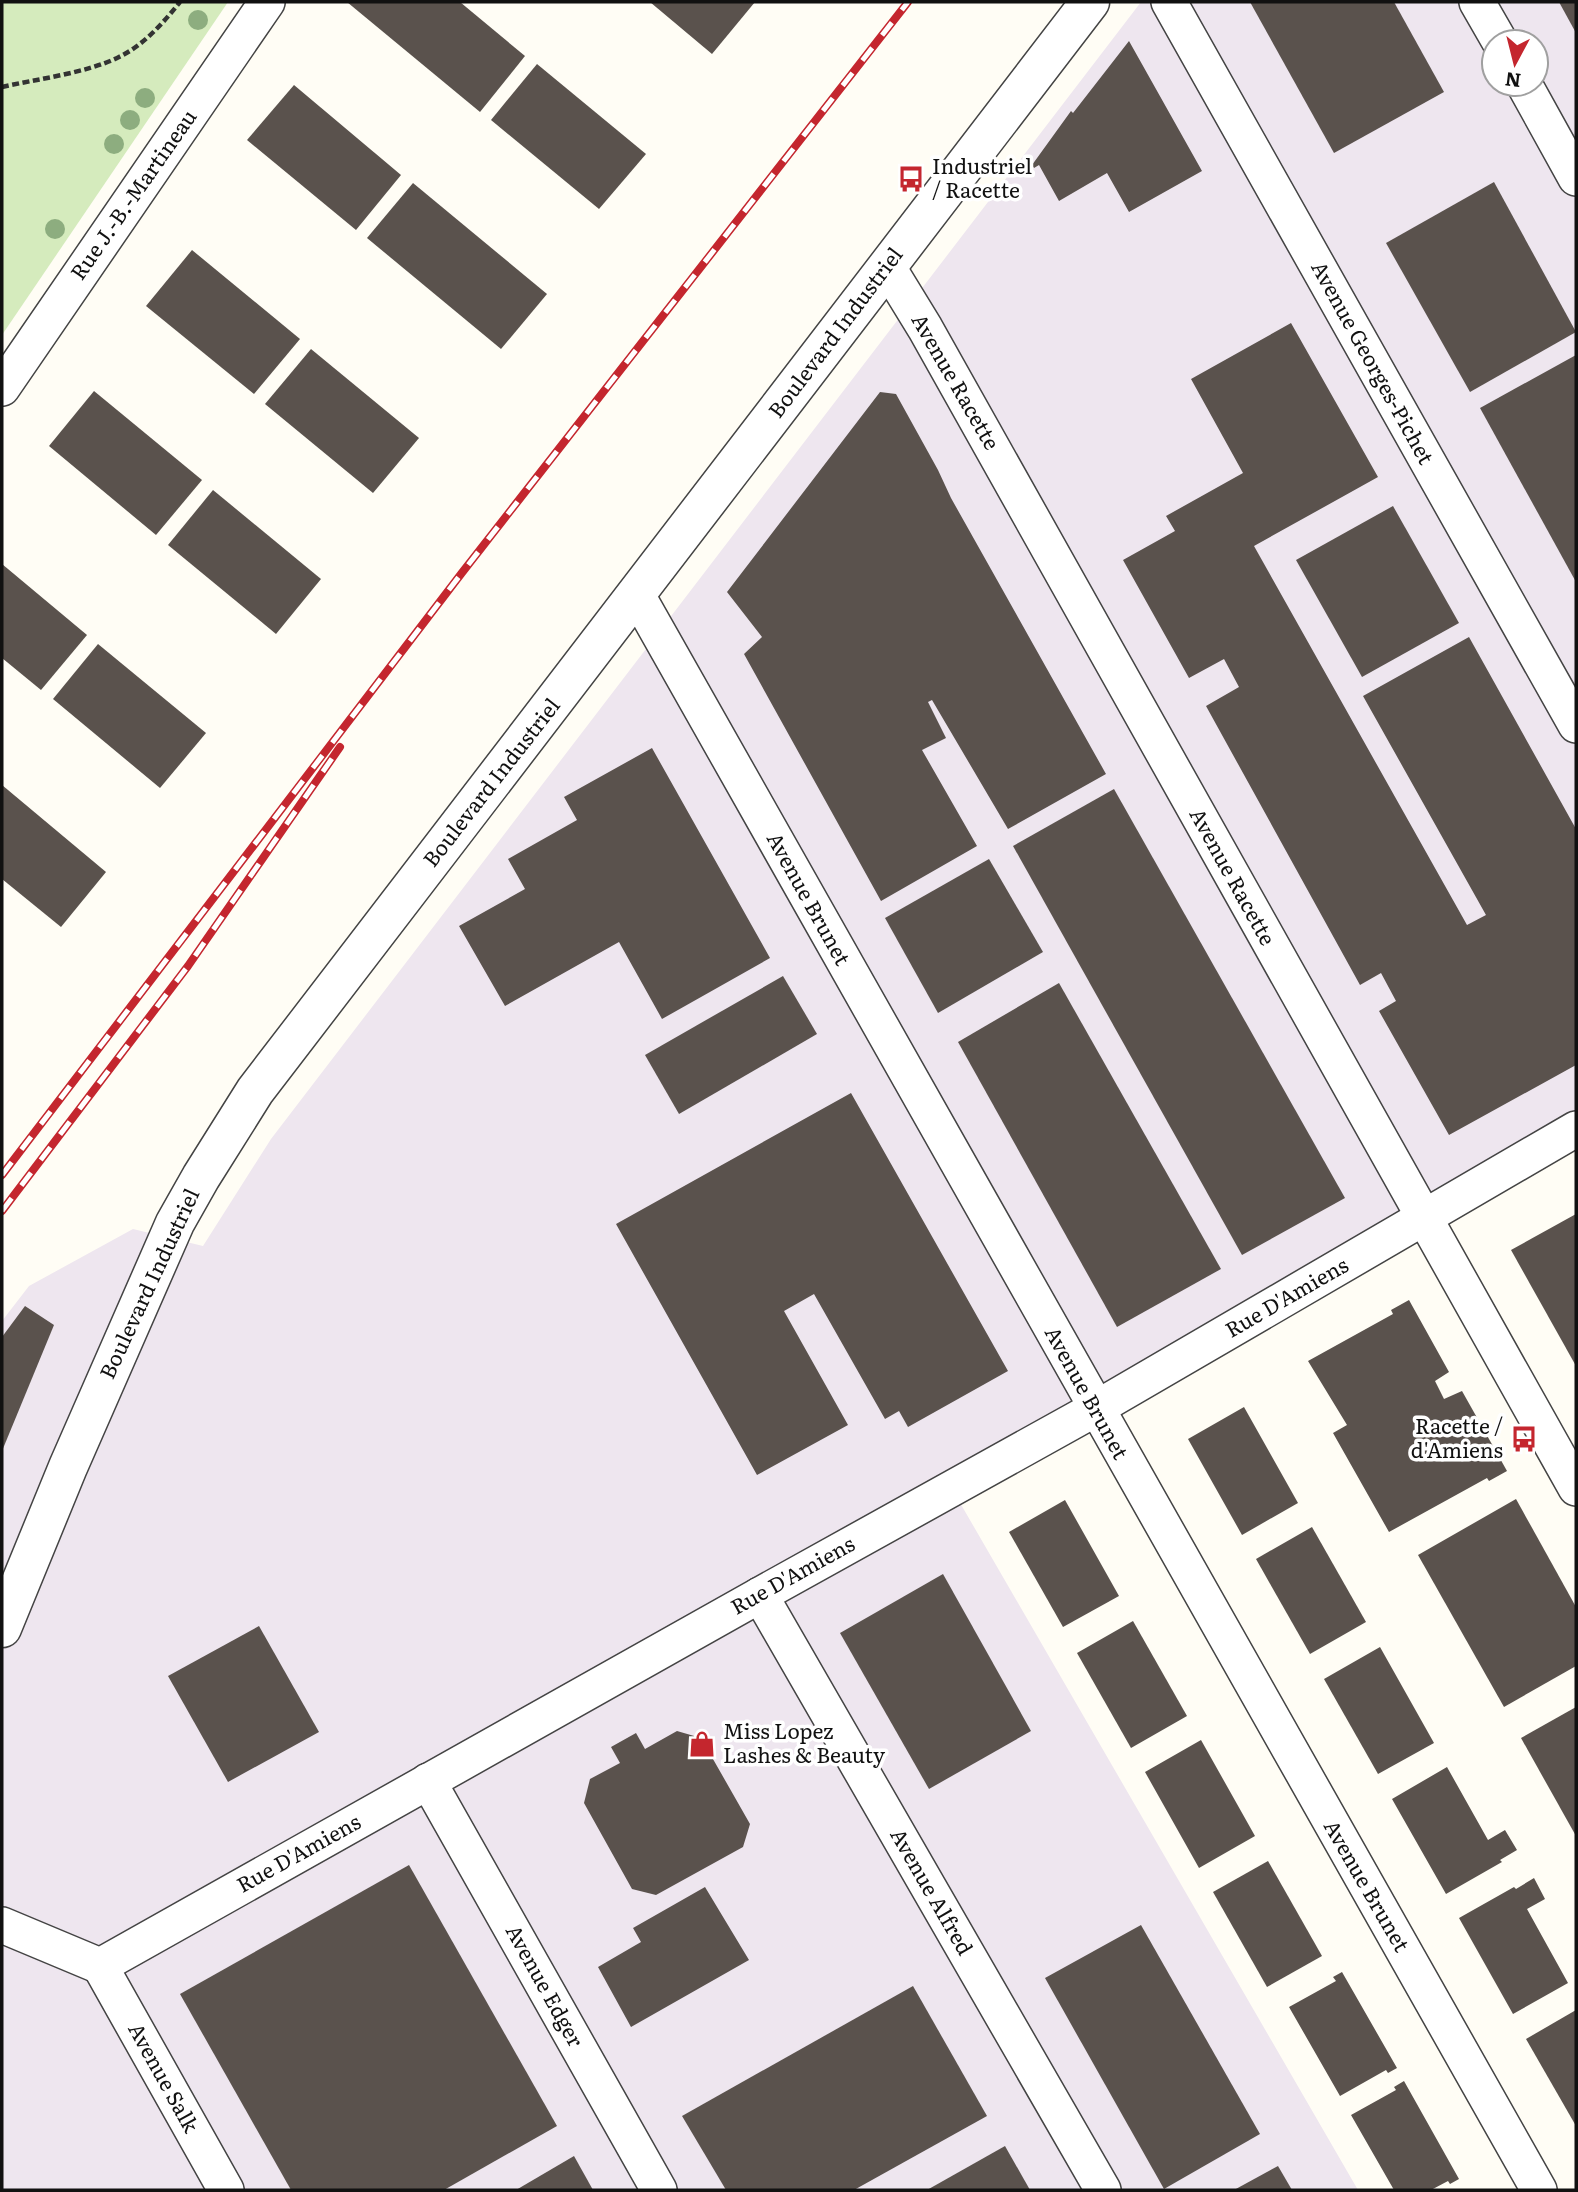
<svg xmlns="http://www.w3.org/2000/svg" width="1578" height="2192" viewBox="0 0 1578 2192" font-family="Literata,serif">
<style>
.industrial{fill:#eee6ef;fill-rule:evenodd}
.green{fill:#d5ebbd}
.building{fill:#5a524d}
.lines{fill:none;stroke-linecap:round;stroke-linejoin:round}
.minor-casing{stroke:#444;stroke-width:38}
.tertiary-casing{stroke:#444;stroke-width:41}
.path{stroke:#333;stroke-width:4.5;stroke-dasharray:7 3.5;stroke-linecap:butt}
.minor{stroke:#fff;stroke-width:35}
.tertiary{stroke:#fff;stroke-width:38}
.rail-casing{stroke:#c4262e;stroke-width:8}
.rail{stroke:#fff;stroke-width:5;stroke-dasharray:16;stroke-linecap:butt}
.tree{fill:#8dad7f}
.labels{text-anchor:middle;stroke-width:7;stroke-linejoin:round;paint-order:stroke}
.poi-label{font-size:21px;fill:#111;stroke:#fff;text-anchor:start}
.street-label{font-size:21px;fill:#111;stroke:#fff}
</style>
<rect width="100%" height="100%" fill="#fffdf5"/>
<path class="industrial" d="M 1141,2 L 1576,2 L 1576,1129 L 952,1489 L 1358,2190 L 2,2190 L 2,1321 L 29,1286 L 133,1229 L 203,1246 L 271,1139 ZM 1494,42 L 1536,42 L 1536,84 L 1494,84 Z"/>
<path class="green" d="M 2,2 L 228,2 L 2,335 Z"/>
<g class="building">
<path d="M 347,2 L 460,2 L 525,56 L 480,112 Z"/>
<path d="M 650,2 L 755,2 L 712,54 Z"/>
<path d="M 1250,2 L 1394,2 L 1444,92 L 1334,153 Z"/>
<path d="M 1559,2 L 1576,2 L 1576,33 Z"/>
<path d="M 1129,41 L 1202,171 L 1129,212 L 1107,173 L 1059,201 L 1039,165 L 1034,168 L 1032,165 L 1071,111 L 1073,113 Z"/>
<path d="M 537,64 L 646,154 L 599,209 L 491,120 Z"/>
<path d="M 294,85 L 401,175 L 356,230 L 247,140 Z"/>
<path d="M 1494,182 L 1576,332 L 1470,392 L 1386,243 Z"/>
<path d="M 413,183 L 547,294 L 501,349 L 367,238 Z"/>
<path d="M 192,250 L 300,339 L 254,394 L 146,306 Z"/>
<path d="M 1291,323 L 1378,477 L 1254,546 L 1467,925 L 1486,915 L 1363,696 L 1469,637 L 1576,829 L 1576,1065 L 1449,1135 L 1379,1011 L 1396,1001 L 1381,973 L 1360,985 L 1206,706 L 1239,687 L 1224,659 L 1189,678 L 1123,560 L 1175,531 L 1166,516 L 1243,473 L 1191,379 Z"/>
<path d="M 311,349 L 419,438 L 373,493 L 265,404 Z"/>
<path d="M 1576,355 L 1576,582 L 1480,408 Z"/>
<path d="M 94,391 L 202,480 L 156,535 L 49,446 Z"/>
<path d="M 880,392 L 896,394 L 938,470 L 951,498 L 1106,774 L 1008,829 L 932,700 L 928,702 L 946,738 L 922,750 L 977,846 L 881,901 L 744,654 L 762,637 L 727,592 Z"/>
<path d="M 213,490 L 321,579 L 276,634 L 168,545 Z"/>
<path d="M 1393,506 L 1459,623 L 1362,677 L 1296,560 Z"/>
<path d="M 2,564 L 87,635 L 41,690 L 2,658 Z"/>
<path d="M 98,644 L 206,733 L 160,788 L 53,699 Z"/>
<path d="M 652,748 L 770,958 L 662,1019 L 619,942 L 505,1006 L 459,926 L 525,889 L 508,859 L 577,820 L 564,797 Z"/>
<path d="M 2,785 L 106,872 L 61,927 L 2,879 Z"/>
<path d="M 1114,789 L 1345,1198 L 1242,1255 L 1013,846 Z"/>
<path d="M 989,859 L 1043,952 L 938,1013 L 885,918 Z"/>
<path d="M 783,976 L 817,1034 L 679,1114 L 645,1055 Z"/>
<path d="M 1059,983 L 1221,1269 L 1117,1327 L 958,1042 Z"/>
<path d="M 851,1093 L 1008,1371 L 908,1427 L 899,1411 L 885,1419 L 814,1294 L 784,1311 L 848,1425 L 757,1475 L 616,1224 Z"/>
<path d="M 1576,1214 L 1576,1366 L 1511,1250 Z"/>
<path d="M 1409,1300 L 1449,1372 L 1435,1381 L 1444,1399 L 1462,1391 L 1507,1471 L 1489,1481 L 1487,1478 L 1389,1532 L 1333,1433 L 1347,1425 L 1308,1361 L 1393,1314 L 1391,1310 Z"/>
<path d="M 25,1306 L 54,1325 L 2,1451 L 2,1337 Z"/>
<path d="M 1244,1407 L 1298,1503 L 1242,1535 L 1188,1439 Z"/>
<path d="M 1516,1499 L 1576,1607 L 1576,1666 L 1504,1707 L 1418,1555 Z"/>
<path d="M 1065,1500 L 1119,1596 L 1063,1627 L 1009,1532 Z"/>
<path d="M 1312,1527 L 1366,1622 L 1310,1654 L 1256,1559 Z"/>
<path d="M 943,1574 L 1031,1731 L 929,1789 L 840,1633 Z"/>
<path d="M 1133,1621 L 1187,1716 L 1131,1748 L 1077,1653 Z"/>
<path d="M 259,1626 L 319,1732 L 228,1782 L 168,1676 Z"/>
<path d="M 1380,1647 L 1434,1743 L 1378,1774 L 1324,1679 Z"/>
<path d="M 1576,1707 L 1576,1836 L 1521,1738 Z"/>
<path d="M 677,1731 L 701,1738 L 750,1824 L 743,1847 L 656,1895 L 632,1889 L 584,1803 L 590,1779 L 620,1763 L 611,1747 L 636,1733 L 645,1749 Z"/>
<path d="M 1201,1740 L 1255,1836 L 1199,1868 L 1145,1772 Z"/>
<path d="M 1447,1767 L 1488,1840 L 1505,1830 L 1517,1850 L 1500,1860 L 1502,1862 L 1446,1894 L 1392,1799 Z"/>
<path d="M 1268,1861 L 1322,1956 L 1267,1987 L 1213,1892 Z"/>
<path d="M 409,1865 L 557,2126 L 444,2190 L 291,2190 L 180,1994 Z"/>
<path d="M 1534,1878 L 1545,1899 L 1527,1909 L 1568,1983 L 1513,2014 L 1459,1918 L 1514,1887 L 1516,1889 Z"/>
<path d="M 705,1887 L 749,1960 L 631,2027 L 598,1967 L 641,1942 L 633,1928 Z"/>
<path d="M 1141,1925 L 1260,2134 L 1164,2189 L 1045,1978 Z"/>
<path d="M 1342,1972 L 1397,2068 L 1388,2073 L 1386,2070 L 1340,2096 L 1289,2007 L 1336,1981 L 1333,1977 Z"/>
<path d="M 913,1986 L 987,2116 L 854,2190 L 726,2190 L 682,2116 Z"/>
<path d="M 1576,2010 L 1576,2126 L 1526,2039 Z"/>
<path d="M 1404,2081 L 1459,2179 L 1450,2184 L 1448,2181 L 1431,2190 L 1394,2190 L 1351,2115 L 1396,2090 L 1394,2087 Z"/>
<path d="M 1005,2146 L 1030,2190 L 927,2190 Z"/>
<path d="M 574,2156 L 593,2190 L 516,2190 Z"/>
<path d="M 1278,2166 L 1292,2190 L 1234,2190 Z"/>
</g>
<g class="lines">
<g class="minor-casing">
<g id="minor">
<path d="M 1169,2 L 1576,725"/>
<path d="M 1477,2 L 1500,42"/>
<path d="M 1524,84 L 1576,178"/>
<path d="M 887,266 L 925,328 L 1576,1488"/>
<path d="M 2,388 L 267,2"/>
<path d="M 637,595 L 1539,2190"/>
<path d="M 760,1595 L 1103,2190"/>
<path d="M 428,1781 L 659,2190"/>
<path d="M 2,1925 L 100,1966 L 760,1595 L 1095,1409 L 1576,1129"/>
<path d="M 100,1966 L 226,2190"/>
</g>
</g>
<g class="tertiary-casing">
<path id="tertiary" d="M 2,1628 L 68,1467 L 175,1223 L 201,1177 L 255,1091 L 1090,2"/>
</g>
<path class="path" d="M 2,87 C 37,79 87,73 119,57 C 144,45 163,23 180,2"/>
<use href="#minor" class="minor"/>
<use href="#tertiary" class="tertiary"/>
<g class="rail-casing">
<g id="rail">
<path d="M 2,1175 L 461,574 L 908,2"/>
<path d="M 2,1211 L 188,966 L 340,747"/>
</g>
</g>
<use href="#rail" class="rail"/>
</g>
<g class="tree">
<circle cx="198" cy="20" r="10"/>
<circle cx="145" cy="98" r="10"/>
<circle cx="130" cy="120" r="10"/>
<circle cx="114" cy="144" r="10"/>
<circle cx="55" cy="229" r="10"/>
</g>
<defs>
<g id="bus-bare" transform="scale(2.1)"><path d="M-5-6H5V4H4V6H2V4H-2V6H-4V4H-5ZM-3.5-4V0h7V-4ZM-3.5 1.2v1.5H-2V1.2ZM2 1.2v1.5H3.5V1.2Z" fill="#c4262e" stroke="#fff" stroke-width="2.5" paint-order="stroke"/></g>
<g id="shop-bare" transform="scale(2.1)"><path d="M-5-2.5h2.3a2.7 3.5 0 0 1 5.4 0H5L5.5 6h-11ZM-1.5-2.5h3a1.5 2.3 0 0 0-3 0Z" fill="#c4262e" stroke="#fff" stroke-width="2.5" paint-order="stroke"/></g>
</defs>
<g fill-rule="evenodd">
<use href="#bus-bare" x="911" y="179"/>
<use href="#bus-bare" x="1524" y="1439"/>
<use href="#shop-bare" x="702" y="1744"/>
</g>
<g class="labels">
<g class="poi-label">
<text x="932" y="174">Industriel<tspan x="932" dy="24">/ Racette</tspan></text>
<text x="1503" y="1434" text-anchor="end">Racette /<tspan x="1503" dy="24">d'Amiens</tspan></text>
<text x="723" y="1739">Miss Lopez<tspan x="723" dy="24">Lashes &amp; Beauty</tspan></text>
</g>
<g class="street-label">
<text transform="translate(134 195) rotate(-55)" y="7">Rue J.-B.-Martineau</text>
<text transform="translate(836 333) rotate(-53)" y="7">Boulevard Industriel</text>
<text transform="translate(1372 363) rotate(61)" y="7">Avenue Georges-Pichet</text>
<text transform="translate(955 382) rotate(60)" y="7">Avenue Racette</text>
<text transform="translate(492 783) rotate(-52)" y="7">Boulevard Industriel</text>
<text transform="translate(1232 877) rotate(61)" y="7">Avenue Racette</text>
<text transform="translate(808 899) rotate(61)" y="7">Avenue Brunet</text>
<text transform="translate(150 1284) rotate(-65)" y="7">Boulevard Industriel</text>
<text transform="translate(1287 1298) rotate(-30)" y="7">Rue D'Amiens</text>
<text transform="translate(1086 1393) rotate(61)" y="7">Avenue Brunet</text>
<text transform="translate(793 1576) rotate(-29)" y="7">Rue D'Amiens</text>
<text transform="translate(299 1854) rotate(-29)" y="7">Rue D'Amiens</text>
<text transform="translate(1366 1886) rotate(60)" y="7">Avenue Brunet</text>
<text transform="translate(931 1892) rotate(60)" y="7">Avenue Alfred</text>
<text transform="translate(544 1986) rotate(61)" y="7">Avenue Edger</text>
<text transform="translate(163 2078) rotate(61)" y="7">Avenue Salk</text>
</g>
</g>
<rect width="1578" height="2192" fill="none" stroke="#111111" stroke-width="7"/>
<g transform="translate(1515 63) rotate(187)"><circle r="33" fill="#ffffff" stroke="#a0a0a0" stroke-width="2"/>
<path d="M0-5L12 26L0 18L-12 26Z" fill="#c4262e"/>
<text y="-10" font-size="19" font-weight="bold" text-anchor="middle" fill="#111111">N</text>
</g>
</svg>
